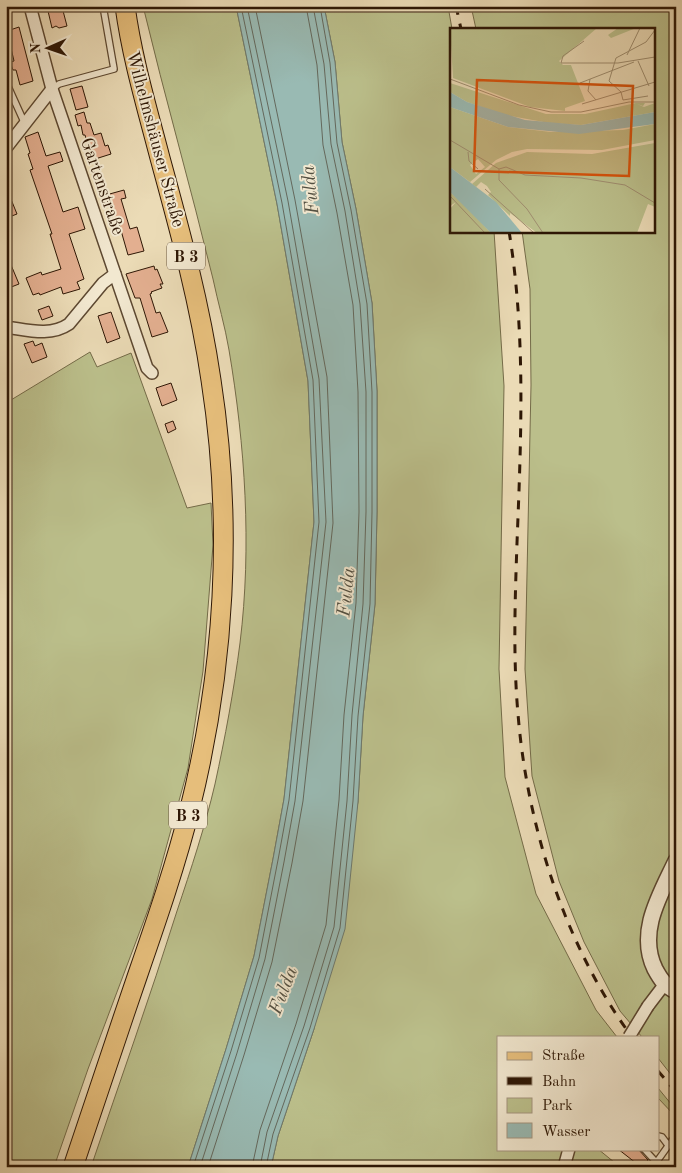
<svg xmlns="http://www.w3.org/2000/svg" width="682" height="1173" viewBox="0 0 682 1173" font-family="'Old Standard TT',serif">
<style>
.green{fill:#bbbf8b;stroke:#746b48}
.water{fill:#99bab3;stroke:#6e796d}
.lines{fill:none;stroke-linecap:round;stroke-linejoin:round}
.shore{stroke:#64685c;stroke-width:1}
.building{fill:#e3af90;stroke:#2e1705}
.service-casing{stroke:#5d4831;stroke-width:8}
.minor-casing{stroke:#5d4831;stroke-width:14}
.tertiary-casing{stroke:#5d4831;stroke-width:18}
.primary-casing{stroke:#2e1705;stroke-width:21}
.service{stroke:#f2e8d0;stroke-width:5.5}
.minor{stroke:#f2e8d0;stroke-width:11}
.tertiary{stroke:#f2e8d0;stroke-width:15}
.primary{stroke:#e6be7b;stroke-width:19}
.rail{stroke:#2e1705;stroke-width:3;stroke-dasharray:9 9;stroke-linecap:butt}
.minor-bridge-casing{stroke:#5d4831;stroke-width:14;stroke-linecap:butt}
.minor-bridge{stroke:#f2e8d0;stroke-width:11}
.labels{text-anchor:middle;stroke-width:4;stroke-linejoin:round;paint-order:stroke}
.shield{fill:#f2e8d0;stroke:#695642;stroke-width:1}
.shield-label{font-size:16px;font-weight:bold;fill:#2e1705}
.street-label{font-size:18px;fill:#2e1705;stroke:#f2e8d0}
.water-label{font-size:19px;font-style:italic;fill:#535042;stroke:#f2e8d0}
.inset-road{fill:none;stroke:#9f8d6f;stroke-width:1}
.view{fill:#d5520b;fill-opacity:0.15;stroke:#d5520b;stroke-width:2.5}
.inset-edge{fill:none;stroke:#2e1705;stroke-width:2.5}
</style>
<rect width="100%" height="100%" fill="#ebdbb6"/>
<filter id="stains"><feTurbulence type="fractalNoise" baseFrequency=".004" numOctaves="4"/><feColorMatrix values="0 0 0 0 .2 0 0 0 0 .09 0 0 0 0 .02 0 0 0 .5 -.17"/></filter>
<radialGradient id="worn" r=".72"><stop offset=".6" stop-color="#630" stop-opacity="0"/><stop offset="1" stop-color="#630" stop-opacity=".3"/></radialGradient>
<g class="green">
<path d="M 143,6 L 236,6 L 277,204 L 308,381 L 314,522 L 284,799 L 273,859 L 254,956 L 226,1049 L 188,1167 L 91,1167 C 120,1081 150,997 177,911 C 191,869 205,827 215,784 C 225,738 234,690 240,643 C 252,546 245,445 229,350 C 225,326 218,303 213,279 C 191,188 165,98 143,6 Z"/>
<path d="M 324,6 L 448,6 L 452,29 L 451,29 L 451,231 L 494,231 L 504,386 L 499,669 L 505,777 L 536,894 L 596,1010 L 617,1037 L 498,1037 L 498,1149 L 598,1149 L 620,1167 L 271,1167 L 278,1136 L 314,1029 L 358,802 L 363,716 L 375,604 L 377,512 L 377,391 L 372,303 L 356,209 L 342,142 L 335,62 Z"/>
<path d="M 471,6 L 676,6 L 676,1081 L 658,1058 L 658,1037 L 642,1037 L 620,1011 L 584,942 L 559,881 L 532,776 L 525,669 L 531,385 L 530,289 L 522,231 L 653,231 L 653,29 L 476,29 Z"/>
<path d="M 90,352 L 97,367 L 131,353 L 187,508 L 211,503 L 213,545 L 203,671 L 188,768 L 152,899 L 88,1069 L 54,1167 L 6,1167 L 6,403 Z"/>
<path d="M 658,1088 L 676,1110 L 676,1117 L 658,1098 Z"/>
</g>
<path class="water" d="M 236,6 L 324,6 L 335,62 L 342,142 L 356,209 L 372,303 L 377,391 L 377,512 L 375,604 L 363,716 L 358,802 L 345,929 L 314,1029 L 278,1136 L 271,1167 L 188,1167 L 226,1049 L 254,956 L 273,859 L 284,799 L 314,522 L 308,381 L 277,204 Z"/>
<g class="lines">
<g class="shore">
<path d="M 193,1167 L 231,1051 L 259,958 L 278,860 L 289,800 L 319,522 L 313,380 L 282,203 L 241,6"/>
<path d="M 200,1167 L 237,1053 L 265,959 L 284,862 L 295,801 L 326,522 L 319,379 L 288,201 L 247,6"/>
<path d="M 208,1167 L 244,1055 L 272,962 L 292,863 L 303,801 L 333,523 L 327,377 L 295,200 L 255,6"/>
<path d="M 252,1167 L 260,1130 L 296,1024 L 326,925 L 339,800 L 344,715 L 356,603 L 359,512 L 358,392 L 353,305 L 337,213 L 323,145 L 317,65 L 306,6"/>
<path d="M 260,1167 L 267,1132 L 304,1026 L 334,927 L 347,801 L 352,715 L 363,604 L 366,512 L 366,392 L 360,304 L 345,211 L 331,144 L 324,64 L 313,6"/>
<path d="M 266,1167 L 273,1134 L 310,1028 L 340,928 L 353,801 L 358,716 L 370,604 L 372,512 L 372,392 L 367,304 L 351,210 L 337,143 L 330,63 L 320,6"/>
</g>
</g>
<g class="building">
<path d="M 62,7 L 67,26 L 59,28 L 56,26 L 52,28 L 48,11 Z"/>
<path d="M 19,27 L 33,81 L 20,85 L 16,70 L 13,70 L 10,62 L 14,61 L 7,31 Z"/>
<path d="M 82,86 L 88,107 L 76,110 L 70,89 Z"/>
<path d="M 84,112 L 87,123 L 90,123 L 94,135 L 101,133 L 105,146 L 108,145 L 111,154 L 92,160 L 85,135 L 83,135 L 81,125 L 78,126 L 75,115 Z"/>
<path d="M 38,132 L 46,156 L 60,152 L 63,161 L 48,166 L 63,212 L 78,207 L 85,229 L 69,234 L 84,279 L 77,282 L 80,289 L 63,294 L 61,287 L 40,295 L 39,293 L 33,295 L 26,278 L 41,272 L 42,275 L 61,269 L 50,234 L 52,234 L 30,170 L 33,169 L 28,154 L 30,153 L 25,137 Z"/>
<path d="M 6,187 L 17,214 L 9,217 L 6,210 Z"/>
<path d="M 124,190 L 126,198 L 121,199 L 130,229 L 137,227 L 144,251 L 128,255 L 118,220 L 113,222 L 106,195 Z"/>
<path d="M 6,253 L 19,284 L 6,289 Z"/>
<path d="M 154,266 L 155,270 L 157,269 L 163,284 L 160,284 L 162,288 L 151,292 L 152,293 L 150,294 L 156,313 L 160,312 L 168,332 L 152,337 L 140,298 L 135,298 L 126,274 Z"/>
<path d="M 49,306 L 53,316 L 42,320 L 38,310 Z"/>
<path d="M 111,312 L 120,338 L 107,343 L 98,316 Z"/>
<path d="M 33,341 L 35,346 L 42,343 L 47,357 L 32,363 L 24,344 Z"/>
<path d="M 171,383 L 177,400 L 162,406 L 156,388 Z"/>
<path d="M 173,421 L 176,429 L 168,433 L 165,424 Z"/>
<path d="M 618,1149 L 638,1149 L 648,1160 L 642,1167 L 641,1167 Z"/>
</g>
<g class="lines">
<g class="service-casing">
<g id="service">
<path d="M 6,82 L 25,124"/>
<path d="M 52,89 L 59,84 L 114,69 L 103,6"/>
<path d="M 658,1136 L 662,1137 L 668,1145"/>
<path d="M 644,1149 L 656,1162"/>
<path d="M 653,1167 L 673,1139"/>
</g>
</g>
<g class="minor-casing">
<g id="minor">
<path d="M 30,6 L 52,89 L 147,368 L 152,373"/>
<path d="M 6,148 L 52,89"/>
<path d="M 6,327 C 28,330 50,337 69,324 L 103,283 L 115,274"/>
<path d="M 648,1006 L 664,985"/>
<path d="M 564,1167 L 569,1149"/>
</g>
</g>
<g class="tertiary-casing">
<path id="tertiary" d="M 676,861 C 660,895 637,932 655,969 C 661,980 665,986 676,991"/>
</g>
<g class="primary-casing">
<path id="primary" d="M 73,1167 C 95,1102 116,1038 138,974 C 157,919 176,864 190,808 C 225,668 233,522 211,380 C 200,304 180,231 160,158 C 147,108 132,58 125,6"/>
</g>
<use href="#service" class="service"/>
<use href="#minor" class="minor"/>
<use href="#tertiary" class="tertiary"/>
<use href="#primary" class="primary"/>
<g class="rail">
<path d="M 456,6 L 461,29"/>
<path d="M 509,231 C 526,335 521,439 517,543 C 515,600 513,658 518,714 C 527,826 565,946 632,1037"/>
<path d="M 658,1071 L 676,1092"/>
</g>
<g class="minor-bridge-casing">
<path id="minor-bridge" d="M 629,1037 L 648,1006"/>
</g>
<use href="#minor-bridge" class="minor-bridge"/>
</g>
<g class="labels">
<g class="shield">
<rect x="167" y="242.5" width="38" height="27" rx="4"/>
<rect x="169" y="801.5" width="38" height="27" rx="4"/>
</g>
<g class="shield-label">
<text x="186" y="262">B 3</text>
<text x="188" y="821">B 3</text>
</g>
<g class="street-label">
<text transform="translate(156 139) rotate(75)" y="6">Wilhelmshäuser Straße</text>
<text transform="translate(103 186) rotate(71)" y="6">Gartenstraße</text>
</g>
<g class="water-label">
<text transform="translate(309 190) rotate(-96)" y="7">Fulda</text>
<text transform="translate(345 592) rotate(-84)" y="7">Fulda</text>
<text transform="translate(282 990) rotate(-69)" y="7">Fulda</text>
</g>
</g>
<g transform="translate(450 28)">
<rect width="205" height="205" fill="#ebdbb6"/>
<path d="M 0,0 L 147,0 L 109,33 L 113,37 L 121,37 L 135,73 L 115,80 L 115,83 L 80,79 L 3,50 ZM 168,0 L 186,0 L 161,10 L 158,7 ZM 0,55 L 96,86 L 135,86 L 186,75 L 195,75 L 193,78 L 187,76 L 194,79 L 205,75 L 205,84 L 131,97 L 99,95 L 55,87 L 17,74 L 0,64 ZM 0,79 L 58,99 L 101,104 L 173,102 L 205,96 L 205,112 L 152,122 L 77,121 L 62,124 L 46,132 L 20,154 L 0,139 ZM 28,131 L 35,139 L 26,146 L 20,137 ZM 205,115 L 205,179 L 198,176 L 187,205 L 87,205 L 60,185 L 60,188 L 38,167 L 41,164 L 37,158 L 31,154 L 26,159 L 22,156 L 46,135 L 77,124 L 142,126 ZM 0,164 L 16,178 L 41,205 L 0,205 L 0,181 L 6,174 L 0,178 Z" fill="#bbbf8b" fill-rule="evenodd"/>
<path d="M 0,64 L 17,74 L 75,92 L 131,97 L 205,84 L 205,96 L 129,106 L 58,99 L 0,79 ZM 0,139 L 46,174 L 72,205 L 41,205 L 0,164 Z" fill="#99bab3"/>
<path class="inset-road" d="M 134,13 L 113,28 L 111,35 L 168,35 L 205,29M 177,27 L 190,0M 188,33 L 199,58M 0,51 L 69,77 L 101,84 L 131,84 L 179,74 L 205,74M 140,51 L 138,63 L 146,72M 130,55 L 184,34M 171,64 L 159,53 L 166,30 L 196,14 L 205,2M 171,64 L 173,72 L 198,68M 132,76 L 205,54M 0,112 L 49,141M 18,124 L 19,133 L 28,141M 49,141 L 56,139 L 75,147 L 131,150 L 175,157 L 205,175M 49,141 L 49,152 L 77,181 L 93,205M 35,161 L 84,205M 0,168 L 35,205"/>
<path class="view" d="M 27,52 L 183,58 L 179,148 L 24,143 Z"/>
<rect width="205" height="205" class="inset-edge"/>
</g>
<rect width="682" height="1173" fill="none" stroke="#ebdbb6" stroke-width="25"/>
<rect x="8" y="8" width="667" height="1158" fill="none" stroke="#2e1705" stroke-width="2.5"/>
<rect x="12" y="12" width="657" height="1148" fill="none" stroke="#2e1705"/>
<rect x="497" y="1036" width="162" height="115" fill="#f2e8d0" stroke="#a4947f"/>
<rect x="507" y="1052" width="25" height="8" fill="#e6be7b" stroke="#a4947f"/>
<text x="542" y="1060" font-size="15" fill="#2e1705">Straße</text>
<rect x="507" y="1077" width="25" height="8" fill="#2e1705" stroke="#a4947f"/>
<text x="542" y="1086" font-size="15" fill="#2e1705">Bahn</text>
<rect x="507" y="1098" width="25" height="15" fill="#bbbf8b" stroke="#a4947f"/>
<text x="542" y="1110" font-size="15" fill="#2e1705">Park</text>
<rect x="507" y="1123" width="25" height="15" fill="#99bab3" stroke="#a4947f"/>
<text x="542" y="1136" font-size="15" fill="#2e1705">Wasser</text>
<g transform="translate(48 48) rotate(268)" stroke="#f2e8d0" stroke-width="4" paint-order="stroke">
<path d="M0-4L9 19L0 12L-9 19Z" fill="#2e1705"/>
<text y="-8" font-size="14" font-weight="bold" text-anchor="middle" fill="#2e1705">N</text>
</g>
<rect width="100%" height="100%" filter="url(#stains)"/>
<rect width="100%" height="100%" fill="url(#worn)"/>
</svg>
